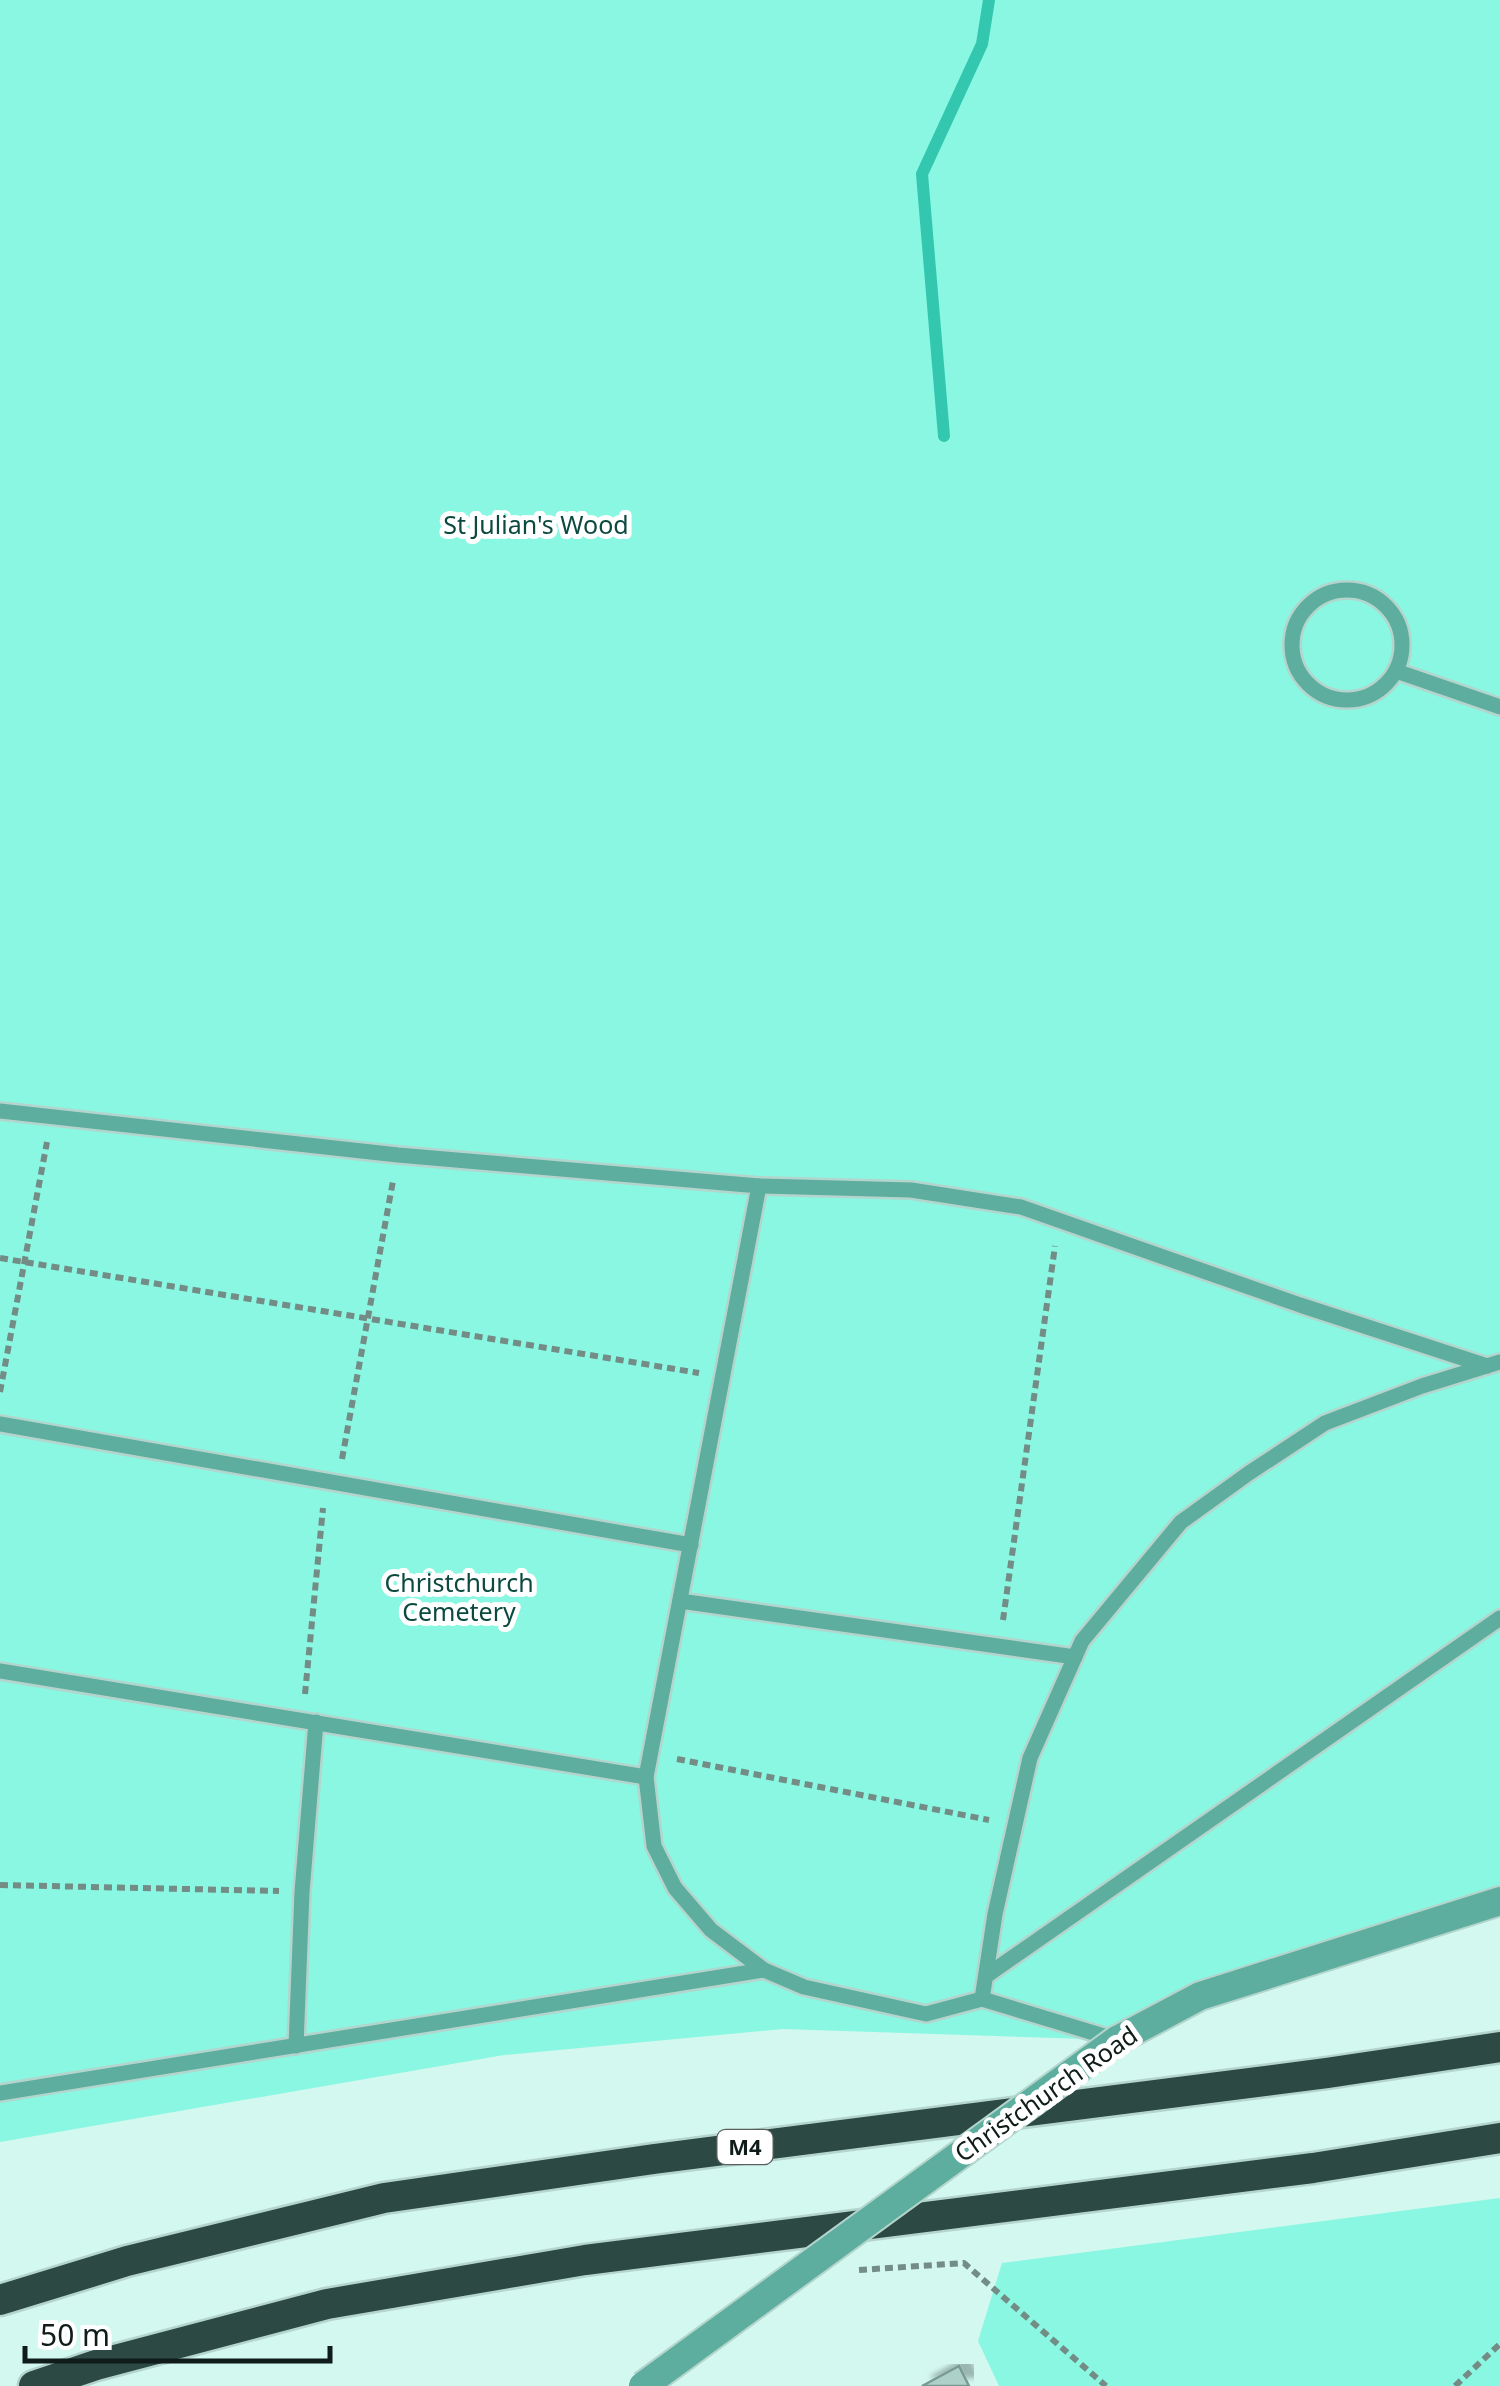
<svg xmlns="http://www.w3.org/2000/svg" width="1500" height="2386" viewBox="0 0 1500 2386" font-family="'Noto Sans',sans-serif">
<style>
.green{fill:#89f7e1}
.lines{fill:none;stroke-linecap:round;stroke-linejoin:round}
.stream{stroke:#33c7b0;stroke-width:12}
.building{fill:#add1c9;stroke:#789a92;stroke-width:2.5;filter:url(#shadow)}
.service-casing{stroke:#b4d5cd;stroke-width:20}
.tertiary-casing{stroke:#b4d5cd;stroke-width:32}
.motorway-casing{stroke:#b4d5cd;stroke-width:35}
.path{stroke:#738c86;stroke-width:6;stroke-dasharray:8 5;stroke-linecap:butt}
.service{stroke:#5dae9e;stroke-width:15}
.tertiary{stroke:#5dae9e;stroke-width:28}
.motorway{stroke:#2c4943;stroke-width:30}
.tertiary-bridge-casing{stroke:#b4d5cd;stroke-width:32;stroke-linecap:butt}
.tertiary-bridge{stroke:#5dae9e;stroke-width:28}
.labels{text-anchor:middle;stroke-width:10;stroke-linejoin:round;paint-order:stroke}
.shield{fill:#fff;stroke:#57605e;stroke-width:2.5}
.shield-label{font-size:22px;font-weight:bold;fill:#0f1c19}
.park-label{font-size:25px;fill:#0c4a40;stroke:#fff}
.street-label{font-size:25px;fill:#0f1c19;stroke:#fff}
</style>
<defs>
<filter id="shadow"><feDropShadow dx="9" dy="-9" stdDeviation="2.5" flood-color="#0004"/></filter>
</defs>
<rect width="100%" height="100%" fill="#d3f8ef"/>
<g class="green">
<path d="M 0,0 L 1500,0 L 1500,1901 L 1117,2040 L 783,2029 L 504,2055 L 0,2142 Z"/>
<path d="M 1500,2198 L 1500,2386 L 999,2386 L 978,2341 L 1002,2263 Z"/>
</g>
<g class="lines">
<path class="stream" d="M 944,436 L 922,174 L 982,44 L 989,0"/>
</g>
<path class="building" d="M 959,2366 L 969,2386 L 922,2386 Z"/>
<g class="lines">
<g class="service-casing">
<g id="service">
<circle cx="1347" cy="645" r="55"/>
<path d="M 1396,671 L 1500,707"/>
<path d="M 0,1111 L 398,1155 L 759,1186 L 646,1777 L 654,1846 L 675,1888 L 711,1930 L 764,1970 L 804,1987 L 926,2014 L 982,1999 L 1117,2040"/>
<path d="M 759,1186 L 911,1190 L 1021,1207 L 1300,1305 L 1487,1366"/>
<path d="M 0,1424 L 691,1545"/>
<path d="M 680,1601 L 1075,1657"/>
<path d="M 0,1671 L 646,1777"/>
<path d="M 986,1976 L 1500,1618"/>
<path d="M 982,1999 L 995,1914 L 1030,1758 L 1082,1641 L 1181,1522 L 1249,1473 L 1325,1423 L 1422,1386 L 1500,1362"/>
<path d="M 296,2046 L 302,1892 L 316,1722"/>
<path d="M 0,2093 L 764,1970"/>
</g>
</g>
<g class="tertiary-casing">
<path id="tertiary" d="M 1117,2040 L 1200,1996 L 1500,1901"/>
</g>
<g class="motorway-casing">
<g id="motorway">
<path d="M 0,2300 L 127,2261 L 384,2198 L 654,2159 L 1327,2073 L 1500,2047"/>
<path d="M 34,2386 L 96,2365 L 327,2304 L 585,2260 L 1313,2168 L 1500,2138"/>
</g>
</g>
<g class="path">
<path d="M 0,1258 L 699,1373"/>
<path d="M 0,1392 L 47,1142"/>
<path d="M 342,1459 L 393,1181"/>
<path d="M 1003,1620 L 1055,1246"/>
<path d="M 305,1694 L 323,1508"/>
<path d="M 677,1759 L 989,1820"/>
<path d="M 0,1885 L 279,1891"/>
<path d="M 859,2270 L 964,2263 L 1106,2386"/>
<path d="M 1455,2386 L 1500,2344"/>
</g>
<use href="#service" class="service"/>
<use href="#tertiary" class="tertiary"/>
<use href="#motorway" class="motorway"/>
<g class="tertiary-bridge-casing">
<path id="tertiary-bridge" d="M 643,2386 L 1117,2040"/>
</g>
<use href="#tertiary-bridge" class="tertiary-bridge"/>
</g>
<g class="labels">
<rect class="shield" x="717.5" y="2130" width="55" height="34" rx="8"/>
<g class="shield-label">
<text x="745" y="2155">M4</text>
</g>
<g class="park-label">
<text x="536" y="534">St Julian's Wood</text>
<text x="459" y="1592">Christchurch<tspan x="459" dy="29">Cemetery</tspan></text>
</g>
<g class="street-label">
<text transform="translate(1046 2094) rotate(-35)" y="9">Christchurch Road</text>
</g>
</g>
<path d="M25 2346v15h305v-15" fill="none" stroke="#0f1c19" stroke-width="5"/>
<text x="40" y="2346" font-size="30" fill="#0f1c19" stroke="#ffffff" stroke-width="8" paint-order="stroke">50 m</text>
</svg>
